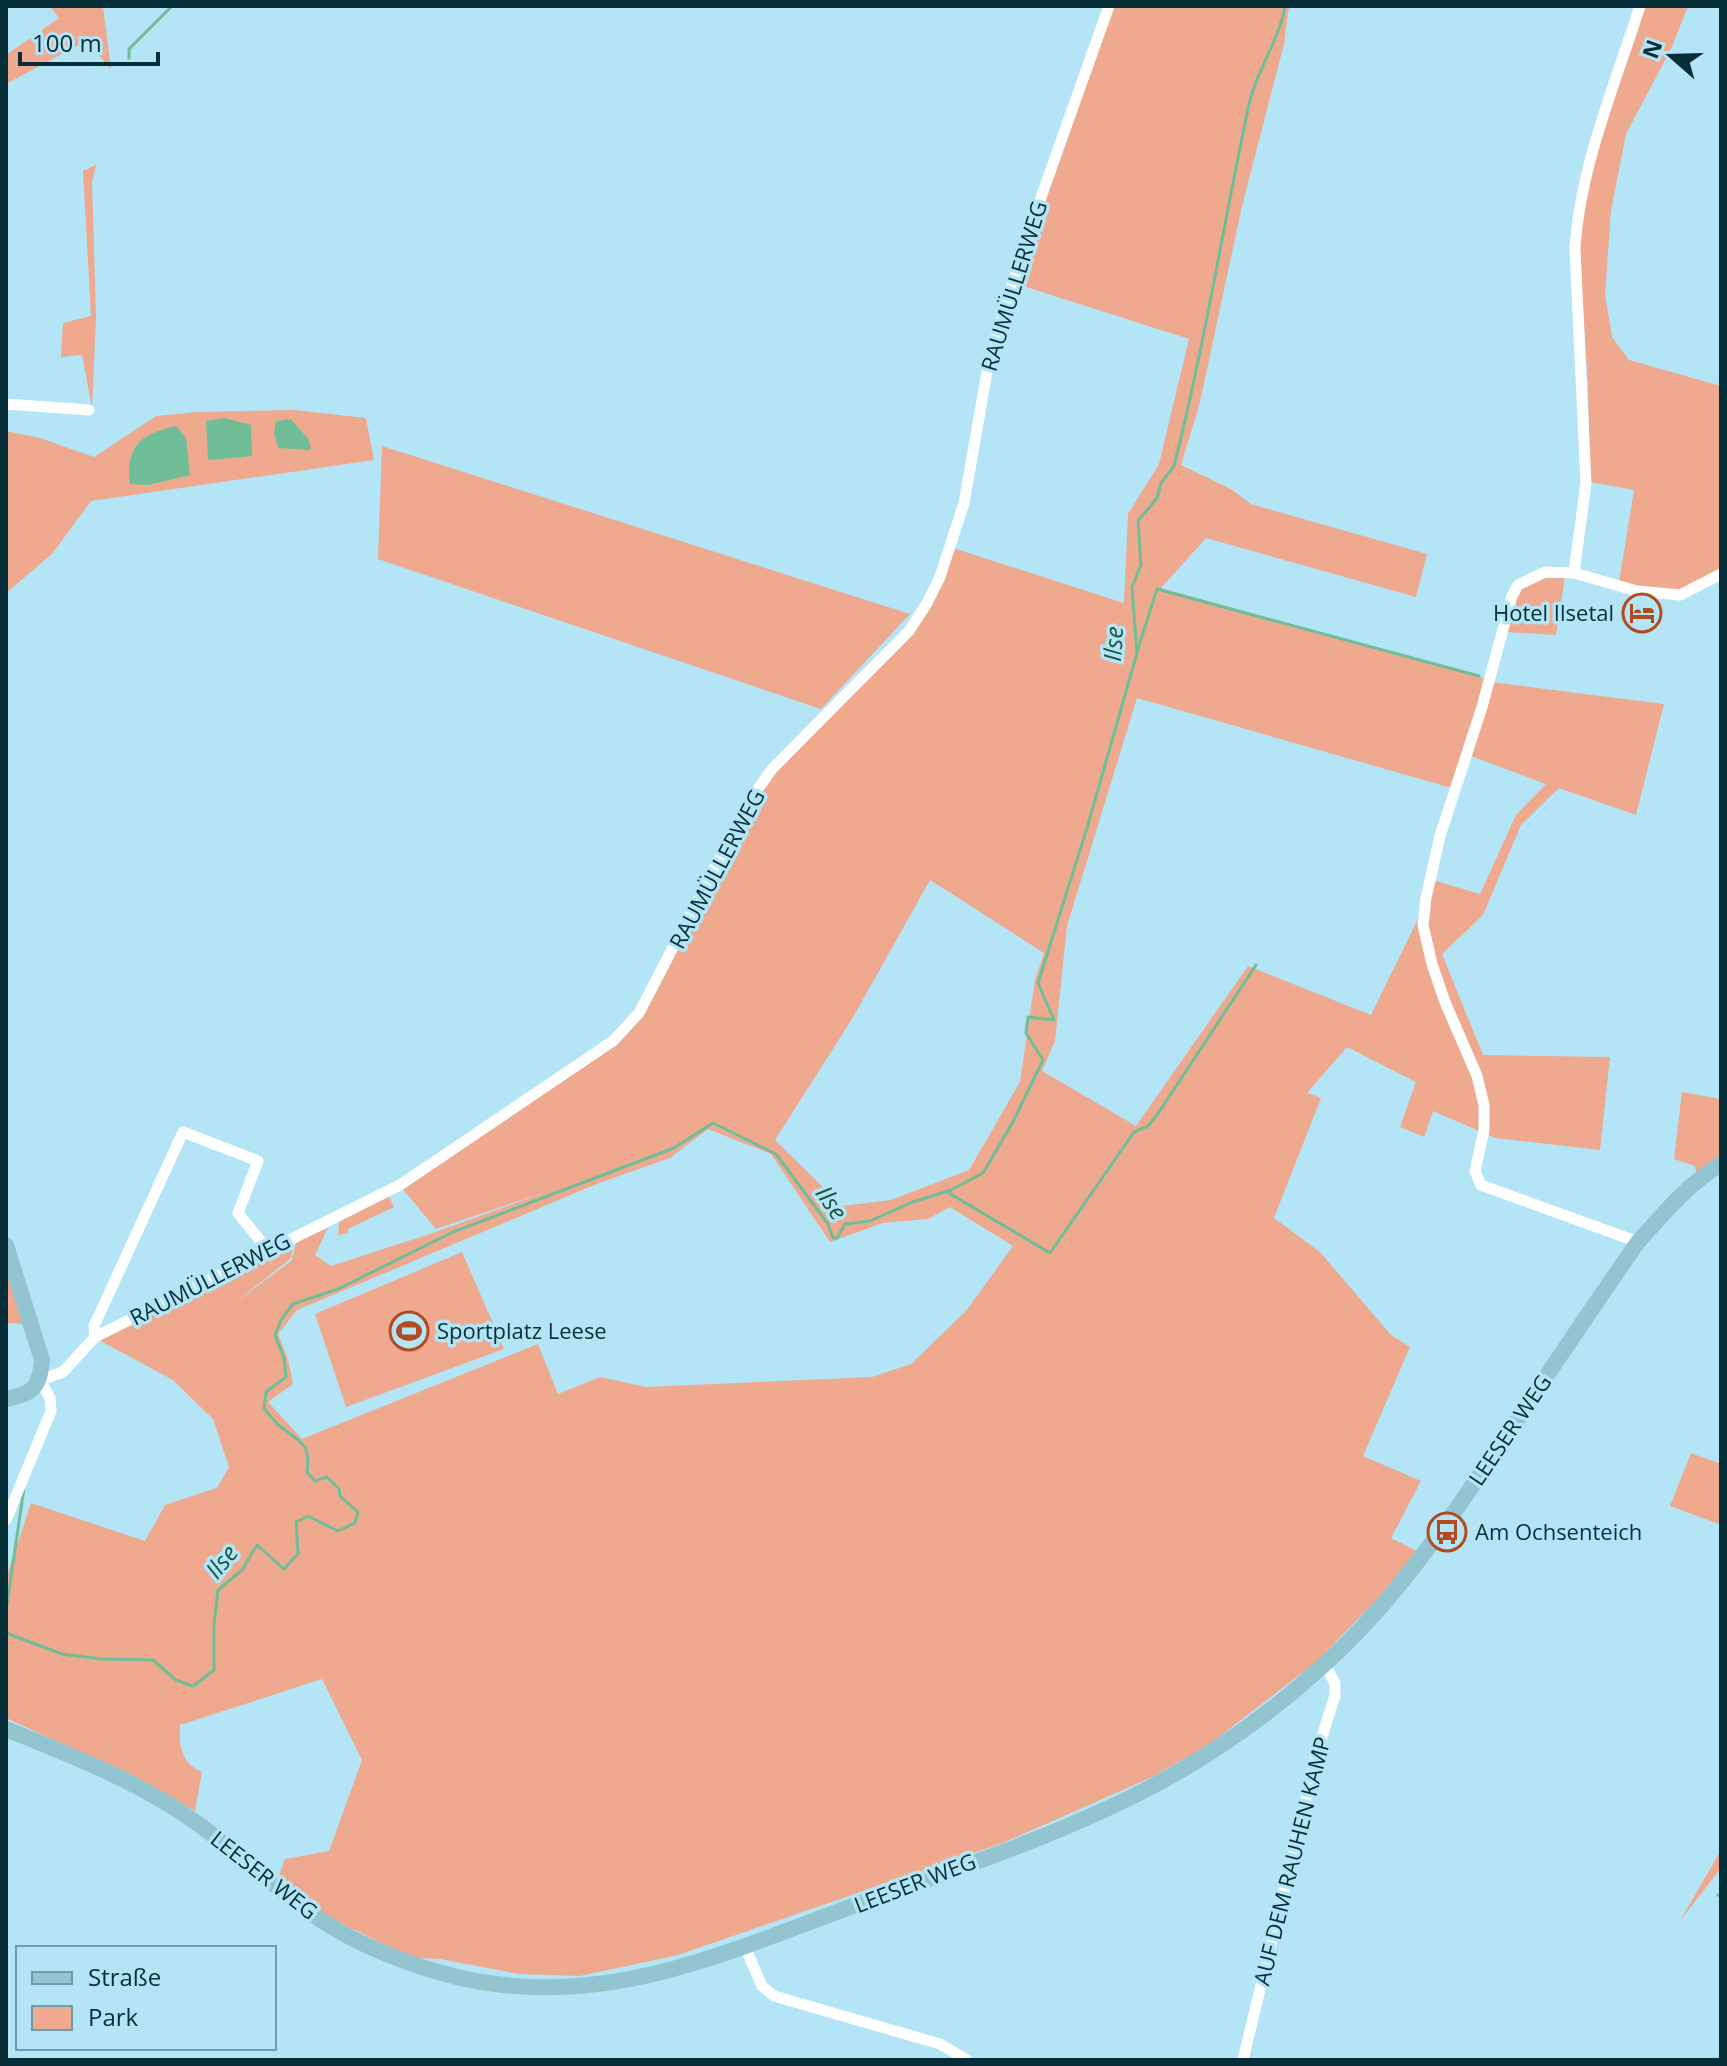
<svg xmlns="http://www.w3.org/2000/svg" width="1727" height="2066" viewBox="0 0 1727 2066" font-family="'Open Sans',sans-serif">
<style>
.green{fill:#eea98f;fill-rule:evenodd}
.water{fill:#6fbe97}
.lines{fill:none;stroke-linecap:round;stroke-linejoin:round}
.stream{stroke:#6fbe97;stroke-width:3}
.street{stroke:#fff;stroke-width:11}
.secondary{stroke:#93c5d1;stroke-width:16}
.labels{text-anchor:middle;stroke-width:7;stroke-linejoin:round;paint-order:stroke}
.street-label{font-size:22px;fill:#052e39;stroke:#b3e5f7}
.poi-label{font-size:22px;fill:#052e39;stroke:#b3e5f7;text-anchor:start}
.water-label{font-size:24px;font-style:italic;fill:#1b583e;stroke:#b3e5f7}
</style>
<rect width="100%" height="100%" fill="#b3e5f7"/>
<g class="green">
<path d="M 50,6 L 103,6 L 111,69 L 86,41 L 6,84 L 6,55 L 59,18 Z"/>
<path d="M 1114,6 L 1289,6 L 1284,44 L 1242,206 L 1200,402 L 1181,465 L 1231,489 L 1251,504 L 1427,554 L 1416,597 L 1206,538 L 1161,588 L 1487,679 L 1452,788 L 1137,698 L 1067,926 L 1055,1041 L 1042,1071 L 1136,1126 L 1248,966 L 1371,1015 L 1417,921 L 1433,880 L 1480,894 L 1516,815 L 1546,784 L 1471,756 L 1491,682 L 1664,704 L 1636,815 L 1559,788 L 1521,825 L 1483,915 L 1442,954 L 1483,1055 L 1610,1057 L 1600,1150 L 1495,1138 L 1433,1111 L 1424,1137 L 1400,1127 L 1416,1082 L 1347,1047 L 1307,1093 L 1321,1098 L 1274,1218 L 1320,1252 L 1391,1335 L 1410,1347 L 1363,1456 L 1421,1481 L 1391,1538 L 1419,1552 L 1396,1580 L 1315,1663 L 1207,1746 L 1150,1778 L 1003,1843 L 678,1955 L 580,1976 L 519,1974 L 440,1959 L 419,1958 L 387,1946 L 313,1909 L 278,1878 L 285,1859 L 329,1851 L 362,1760 L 322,1679 L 180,1725 C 179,1746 181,1763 202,1772 L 195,1811 L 132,1776 L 6,1718 L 6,1578 L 31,1503 L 145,1541 L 165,1505 L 217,1488 L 229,1467 L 213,1419 L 173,1380 L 99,1340 L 293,1244 L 291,1258 L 230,1307 L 292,1260 L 296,1242 L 328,1228 L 315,1255 L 331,1266 L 436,1232 L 548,1191 L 436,1229 L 402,1188 L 615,1044 L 767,781 L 912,632 L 953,548 L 1124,603 L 1128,514 L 1159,464 L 1189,339 L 1017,284 L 1037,219 ZM 930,880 L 1044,953 L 1035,980 L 1020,1082 L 969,1170 L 891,1200 L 842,1206 L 775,1140 L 852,1019 ZM 708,1129 L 771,1154 L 830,1242 L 883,1223 L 928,1219 L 950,1207 L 1013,1246 L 966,1311 L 911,1364 L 872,1377 L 646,1387 L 600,1377 L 558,1394 L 538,1344 L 302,1439 L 268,1402 L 293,1384 L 288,1359 L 278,1334 L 297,1310 L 599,1183 L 670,1158 Z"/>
<path d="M 1644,6 L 1688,6 L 1672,47 L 1626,134 L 1611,211 L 1605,294 L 1612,337 L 1629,360 L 1721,386 L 1721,568 L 1680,591 L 1657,590 L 1619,582 L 1634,490 L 1590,482 L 1588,385 L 1579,249 L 1588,177 Z"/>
<path d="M 96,165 L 92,182 L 96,317 L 92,408 L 82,355 L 61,357 L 63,323 L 91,316 L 83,171 Z"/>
<path d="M 294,410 L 366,418 L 374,460 L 91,501 L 52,554 L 6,593 L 6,431 L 40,438 L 94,457 L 156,416 L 197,412 Z"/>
<path d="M 382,446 L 910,614 L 821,709 L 378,559 Z"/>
<path d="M 1545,576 L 1565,576 L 1556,635 L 1506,632 C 1514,597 1510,591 1545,576 Z"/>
<path d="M 1682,1092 L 1721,1099 L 1721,1159 L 1697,1175 L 1695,1166 L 1674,1159 Z"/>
<path d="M 389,1196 L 394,1207 L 348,1229 L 348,1233 L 338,1235 L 339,1222 Z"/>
<path d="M 462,1252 L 504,1349 L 346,1407 L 315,1314 Z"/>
<path d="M 6,1267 L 26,1324 L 6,1323 Z"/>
<path d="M 1691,1453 L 1721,1464 L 1721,1525 L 1670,1506 Z"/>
<path d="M 1721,1850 L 1721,1868 L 1680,1921 Z"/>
</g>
<g class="water">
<path d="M 224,418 L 251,425 L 252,456 L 208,460 L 206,421 Z"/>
<path d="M 291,419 L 309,440 L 311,450 L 278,448 L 274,432 L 276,421 Z"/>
<path d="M 176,426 L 186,438 L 190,475 L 148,485 L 130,484 C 125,446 142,433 176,426 Z"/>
</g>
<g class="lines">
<g class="stream">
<path d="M 129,58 L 129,49 L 172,6"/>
<path d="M 1138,649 L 1157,589 L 1479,676"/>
<path d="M 947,1192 L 1050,1253 L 1134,1132 L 1148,1126 L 1159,1112 L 1256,965"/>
<path d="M 6,1611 L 24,1488"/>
<path d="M 6,1633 L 62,1654 L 101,1659 L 153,1660 L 176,1680 L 193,1686 L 214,1670 L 214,1625 L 218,1590 L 242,1570 L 257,1545 L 284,1569 L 298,1554 L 296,1522 L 308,1516 L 338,1531 L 355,1523 L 358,1512 L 340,1496 L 339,1489 L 327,1477 L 315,1481 L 307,1472 C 311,1443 301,1443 281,1427 C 274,1422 269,1414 264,1408 L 266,1392 L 286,1377 L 284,1358 L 275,1335 L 281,1320 L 293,1304 L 338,1289 L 453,1232 L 674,1148 L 713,1123 L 776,1154 L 828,1224 L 833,1238 L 837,1238 L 845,1224 L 870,1221 L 910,1203 L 951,1190 L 983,1173 L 1013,1122 L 1043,1060 L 1026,1033 L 1028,1017 L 1054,1020 L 1038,983 L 1087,828 L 1137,653 L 1132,587 L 1141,565 L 1138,521 L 1157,498 L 1161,483 L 1174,466 C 1204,348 1223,227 1248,109 C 1254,75 1281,37 1285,6"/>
<path d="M 1718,1895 L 1721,1896"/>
</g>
<g class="street">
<path d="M 6,404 L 89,410"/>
<path d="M 1574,573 L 1586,483 L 1575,249 C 1580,166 1615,85 1640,6"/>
<path d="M 1638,1242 L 1481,1185 L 1475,1171 L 1484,1130 L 1484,1105 L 1477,1076 L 1445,1002 L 1432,964 L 1423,925 L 1426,898 L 1440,836 L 1482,707 L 1512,596 L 1518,585 L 1545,572 L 1574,573 L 1637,591 L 1680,595 L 1721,574"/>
<path d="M 95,1337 L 94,1326 L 183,1132 L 258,1161 L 238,1213 L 268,1250"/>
<path d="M 6,1520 L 51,1411 L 50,1398 L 40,1380 L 63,1372 L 95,1337 L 400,1185 L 613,1041 L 639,1013 L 748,803 L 772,769 L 909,631 L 927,603 L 940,577 L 964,503 L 988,366 L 1002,317 L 1034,217 L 1109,6"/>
<path d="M 745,1947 L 762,1986 L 774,1996 L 940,2044 L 967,2060"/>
<path d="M 1243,2060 L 1318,1749 L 1335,1696 L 1335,1683 L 1324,1664"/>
</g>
<g class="secondary">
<path d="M 6,1245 L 42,1360 C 39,1388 34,1393 6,1399"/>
<path d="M 6,1729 C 72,1756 136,1780 194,1821 C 235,1850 271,1885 312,1914 C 350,1941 394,1959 438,1972 C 579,2013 696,1965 826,1916 C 934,1876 1048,1841 1151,1787 C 1238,1741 1321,1676 1385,1602 C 1431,1548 1469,1491 1509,1432 C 1551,1369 1594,1305 1638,1242 C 1663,1214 1688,1184 1721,1164"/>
</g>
</g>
<defs>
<g id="hotel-ring" transform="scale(2)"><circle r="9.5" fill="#b3e5f7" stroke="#b24c20" stroke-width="1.5"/><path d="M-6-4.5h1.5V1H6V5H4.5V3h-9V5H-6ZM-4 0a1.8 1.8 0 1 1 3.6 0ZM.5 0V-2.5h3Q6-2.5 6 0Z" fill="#b24c20"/></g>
<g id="stadium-ring" transform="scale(2)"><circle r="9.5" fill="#b3e5f7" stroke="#b24c20" stroke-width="1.5"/><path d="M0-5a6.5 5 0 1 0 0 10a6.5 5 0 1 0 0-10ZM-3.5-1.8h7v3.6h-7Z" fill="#b24c20"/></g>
<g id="bus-ring" transform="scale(2)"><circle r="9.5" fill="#b3e5f7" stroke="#b24c20" stroke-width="1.5"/><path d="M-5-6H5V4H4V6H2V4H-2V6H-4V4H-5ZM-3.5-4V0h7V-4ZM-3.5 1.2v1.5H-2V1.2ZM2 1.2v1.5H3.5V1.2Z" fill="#b24c20"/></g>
</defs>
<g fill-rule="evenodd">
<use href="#hotel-ring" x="1642" y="613"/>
<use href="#stadium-ring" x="409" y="1331"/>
<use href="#bus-ring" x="1447" y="1532"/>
</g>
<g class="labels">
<g class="street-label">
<text transform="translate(1014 286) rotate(-73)" y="8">RAUMÜLLERWEG</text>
<text transform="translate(717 869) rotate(-62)" y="8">RAUMÜLLERWEG</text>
<text transform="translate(210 1279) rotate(-27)" y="8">RAUMÜLLERWEG</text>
<text transform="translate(1510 1430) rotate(-56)" y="8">LEESER WEG</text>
<text transform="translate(1292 1861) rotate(-76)" y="8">AUF DEM RAUHEN KAMP</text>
<text transform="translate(264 1875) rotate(38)" y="8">LEESER WEG</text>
<text transform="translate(915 1883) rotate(-21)" y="8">LEESER WEG</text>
</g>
<g class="poi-label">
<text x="1614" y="621" text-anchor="end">Hotel Ilsetal</text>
<text x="437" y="1339">Sportplatz Leese</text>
<text x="1475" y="1540">Am Ochsenteich</text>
</g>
<g class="water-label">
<text transform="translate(1114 644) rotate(-86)" y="8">Ilse</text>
<text transform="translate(831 1203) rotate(56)" y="8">Ilse</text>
<text transform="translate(222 1562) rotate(-51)" y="8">Ilse</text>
</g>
</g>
<rect width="1727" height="2066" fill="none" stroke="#052e39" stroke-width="16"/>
<rect x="16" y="1946" width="260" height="104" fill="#b3e5f7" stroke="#6d9cab" stroke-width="2"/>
<rect x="32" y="1972" width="40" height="12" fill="#93c5d1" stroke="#6d9cab" stroke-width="2"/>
<text x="88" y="1986" font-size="24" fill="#052e39">Straße</text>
<rect x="32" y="2006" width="40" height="24" fill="#eea98f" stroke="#6d9cab" stroke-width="2"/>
<text x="88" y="2026" font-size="24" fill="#052e39">Park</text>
<g transform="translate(1671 56) rotate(290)" stroke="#b3e5f7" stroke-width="6" paint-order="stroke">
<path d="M0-6L14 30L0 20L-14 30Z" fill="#052e39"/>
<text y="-12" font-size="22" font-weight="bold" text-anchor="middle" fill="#052e39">N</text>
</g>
<path d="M20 52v12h138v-12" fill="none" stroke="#052e39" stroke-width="4"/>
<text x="32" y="52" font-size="24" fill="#052e39" stroke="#b3e5f7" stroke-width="6" paint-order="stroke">100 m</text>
</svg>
